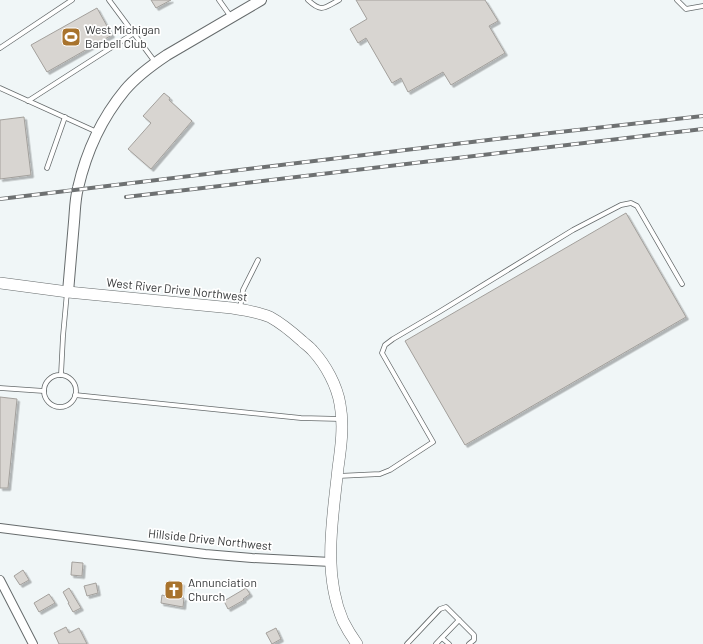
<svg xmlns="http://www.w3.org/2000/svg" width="703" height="644" viewBox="0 0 703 644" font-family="Barlow,sans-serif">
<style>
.building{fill:#d8d5d1;stroke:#a3a09c;filter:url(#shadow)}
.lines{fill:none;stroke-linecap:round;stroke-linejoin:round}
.service-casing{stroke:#666b6c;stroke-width:5.5}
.minor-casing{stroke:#666b6c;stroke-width:10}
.tertiary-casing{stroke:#666b6c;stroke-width:12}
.secondary-casing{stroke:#666b6c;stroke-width:12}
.service{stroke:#fff;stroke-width:4}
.minor{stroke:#fff;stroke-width:8}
.tertiary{stroke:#fff;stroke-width:10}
.secondary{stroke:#fff;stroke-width:11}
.rail-casing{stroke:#6e7172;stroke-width:4}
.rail{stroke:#fff;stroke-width:2.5;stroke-dasharray:8;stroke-linecap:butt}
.labels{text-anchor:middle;stroke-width:3.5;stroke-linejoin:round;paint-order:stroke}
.poi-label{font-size:12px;fill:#37393a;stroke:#fff;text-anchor:start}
.street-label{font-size:12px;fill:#37393a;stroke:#fff}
</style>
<defs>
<filter id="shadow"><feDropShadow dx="2.5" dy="2.5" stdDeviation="0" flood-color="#0004"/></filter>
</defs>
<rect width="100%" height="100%" fill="#f0f6f7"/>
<g class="building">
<path d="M 151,0 L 171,0 L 156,8 Z"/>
<path d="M 356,0 L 485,0 L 498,21 L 489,26 L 505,53 L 451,85 L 443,72 L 408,92 L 401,78 L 392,83 L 366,38 L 358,43 L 350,29 L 367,19 Z"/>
<path d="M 97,8 L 112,35 L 47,72 L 31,45 Z"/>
<path d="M 164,93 L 170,98 L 169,100 L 192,121 L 151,169 L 128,149 L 151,123 L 143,116 Z"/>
<path d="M 24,117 L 31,175 L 0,179 L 0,120 Z"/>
<path d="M 626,213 L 686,317 L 465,445 L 405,341 Z"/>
<path d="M 0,397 L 17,399 L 8,488 L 0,488 Z"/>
<path d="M 72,562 L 83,563 L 82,576 L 71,575 Z"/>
<path d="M 23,570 L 29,580 L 20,585 L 14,576 Z"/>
<path d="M 169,581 L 182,583 L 180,598 L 184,598 L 183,607 L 161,603 L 162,595 L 166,596 Z"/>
<path d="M 96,583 L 98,593 L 87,596 L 84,586 Z"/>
<path d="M 69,588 L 81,608 L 73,612 L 68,603 L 69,603 L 63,592 Z"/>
<path d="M 246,588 L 250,594 L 243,599 L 244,600 L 228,609 L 224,601 Z"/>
<path d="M 49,594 L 55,603 L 39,612 L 34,603 Z"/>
<path d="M 66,627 L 69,633 L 79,628 L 87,644 L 59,644 L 54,633 Z"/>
<path d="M 276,628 L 281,639 L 272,644 L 266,633 Z"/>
</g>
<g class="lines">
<g class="service-casing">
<g id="service">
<path d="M 109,0 L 155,62"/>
<path d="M 219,0 L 231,17"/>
<path d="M 308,0 C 322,13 324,8 339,0"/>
<path d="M 677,0 L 686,9 L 703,6"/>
<path d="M 0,48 L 72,0"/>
<path d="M 0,88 L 97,132"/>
<path d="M 28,101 L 134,33"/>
<path d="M 47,168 L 65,117"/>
<path d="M 240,308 L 243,290 L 258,260"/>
<circle cx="60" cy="391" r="16"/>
<path d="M 61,375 L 63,336 L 67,292"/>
<path d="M 0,388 L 44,391"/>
<path d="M 75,395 L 301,418 L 341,419"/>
<path d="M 338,476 L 380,474 L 390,470 L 433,442 L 382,353 L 385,345 L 393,339 L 439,312 L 573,230 L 621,205 L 631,203 L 637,206 L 682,284"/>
<path d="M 442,638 L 449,644"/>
<path d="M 407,644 L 440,609 L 446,607 L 474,635 L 474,640 L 469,644"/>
<path d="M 436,644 L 459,620"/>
</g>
</g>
<g class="minor-casing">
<g id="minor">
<path d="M 0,528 L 205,554 L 252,558 L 331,562"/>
<path d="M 0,580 L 33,644"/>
</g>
</g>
<g class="tertiary-casing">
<path id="tertiary" d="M 68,292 C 70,268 72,245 74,222 C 75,211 75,199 78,188 C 86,153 101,119 125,90 C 136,77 152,65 167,55 L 261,0"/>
</g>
<g class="secondary-casing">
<path id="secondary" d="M 0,283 L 68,292 L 232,308 C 245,310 258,312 270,317 C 281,323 292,332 302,341 C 305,344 310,347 313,351 C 326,365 337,386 340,404 C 344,425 341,447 338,468 C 333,518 322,572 343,621 C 347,629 352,637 357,644"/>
</g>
<use href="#service" class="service"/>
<use href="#minor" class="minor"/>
<use href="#tertiary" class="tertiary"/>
<use href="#secondary" class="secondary"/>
<g class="rail-casing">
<g id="rail">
<path d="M 126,197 L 703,129"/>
<path d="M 0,199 L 505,138 L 703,116"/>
</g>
</g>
<use href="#rail" class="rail"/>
</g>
<defs>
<g id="stadium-square" transform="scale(1)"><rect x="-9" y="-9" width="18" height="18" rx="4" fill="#a8732d" stroke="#fff"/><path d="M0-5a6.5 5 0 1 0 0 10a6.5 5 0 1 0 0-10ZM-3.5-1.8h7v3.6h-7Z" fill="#fff"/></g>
<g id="church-square" transform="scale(1)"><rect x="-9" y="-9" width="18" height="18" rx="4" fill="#a8732d" stroke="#fff"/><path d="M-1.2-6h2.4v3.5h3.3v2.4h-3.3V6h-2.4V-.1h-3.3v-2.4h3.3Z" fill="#fff"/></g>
</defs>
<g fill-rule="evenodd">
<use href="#stadium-square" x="71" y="37"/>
<use href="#church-square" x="174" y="590"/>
</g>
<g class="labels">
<g class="poi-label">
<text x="85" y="34">West Michigan<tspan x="85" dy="14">Barbell Club</tspan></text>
<text x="188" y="587">Annunciation<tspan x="188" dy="14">Church</tspan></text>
</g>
<g class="street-label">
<text transform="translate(177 290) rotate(6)" y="4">West River Drive Northwest</text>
<text transform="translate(210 540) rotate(6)" y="4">Hillside Drive Northwest</text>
</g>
</g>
</svg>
